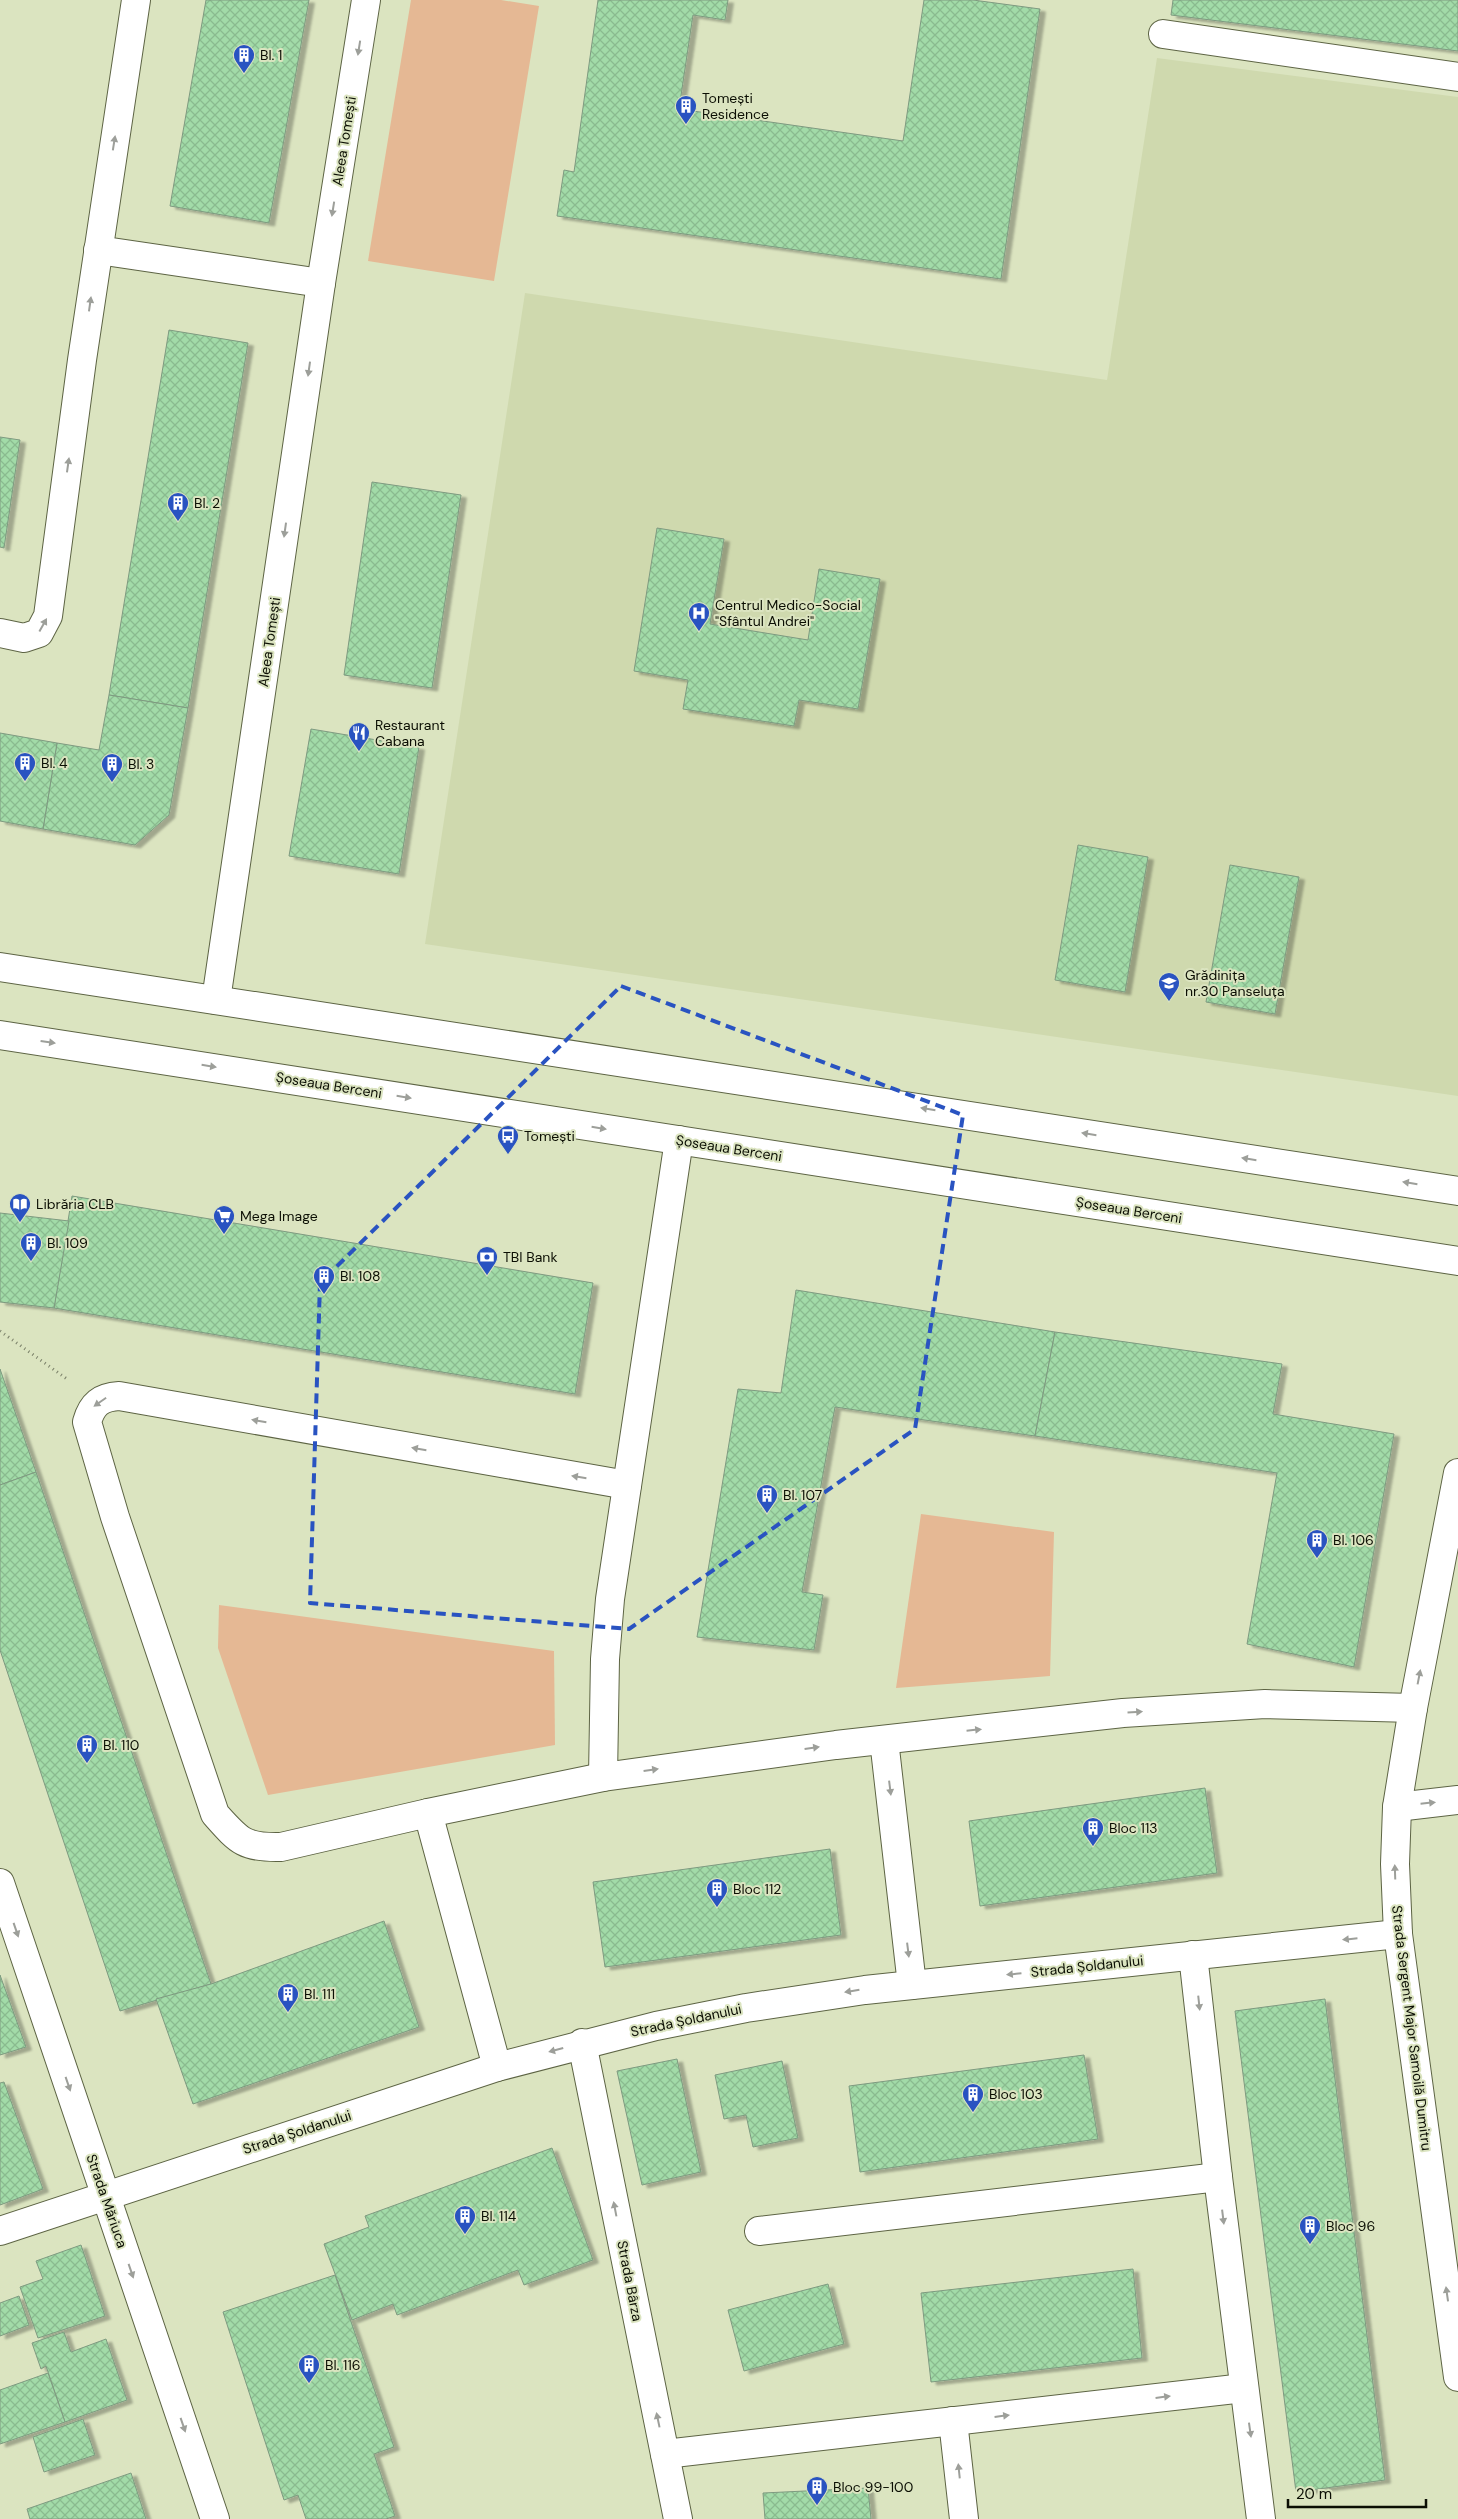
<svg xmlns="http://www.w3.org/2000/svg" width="1458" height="2519" viewBox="0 0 1458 2519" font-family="'DM Sans',sans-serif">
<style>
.built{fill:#cfd9ae}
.green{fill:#e5b894}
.building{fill:url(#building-cross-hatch);stroke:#7e9a80;filter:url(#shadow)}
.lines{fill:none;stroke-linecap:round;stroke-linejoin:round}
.minor-casing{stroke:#5d6444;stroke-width:30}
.major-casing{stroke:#5d6444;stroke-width:30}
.path{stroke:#797f67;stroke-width:3;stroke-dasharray:1 4;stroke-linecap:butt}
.minor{stroke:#fff;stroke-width:28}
.major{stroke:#fff;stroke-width:28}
.oneway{fill:#9d9f9a}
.marked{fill:none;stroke:#2953c1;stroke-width:4;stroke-dasharray:10 6;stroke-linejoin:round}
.labels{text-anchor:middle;stroke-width:4;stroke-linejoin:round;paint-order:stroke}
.poi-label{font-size:14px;fill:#0b0e03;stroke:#dbe4c0;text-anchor:start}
.street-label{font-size:14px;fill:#0b0e03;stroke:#dbe4c0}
</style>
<defs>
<pattern id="building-cross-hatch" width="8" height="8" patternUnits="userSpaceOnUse" patternTransform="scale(1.25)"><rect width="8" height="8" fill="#a2dba8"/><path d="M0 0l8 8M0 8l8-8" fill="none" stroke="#8abb8f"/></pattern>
<filter id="shadow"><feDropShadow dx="5.5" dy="3" stdDeviation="1" flood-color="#0004"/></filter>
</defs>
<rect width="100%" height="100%" fill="#dbe4c0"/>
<!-- built -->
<polygon class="built" points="1157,58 1458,97 1458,1096 425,944 525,293 1107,380"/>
<!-- green -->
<g class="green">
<polygon points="411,0 501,0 539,6 494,281 368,261"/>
<polygon points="921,1514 1054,1532 1050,1676 896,1688"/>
<polygon points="219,1605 554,1651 555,1745 268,1795 218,1648"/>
</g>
<!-- building -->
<g class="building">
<polygon points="206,0 309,0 269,223 170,206"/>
<polygon points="598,0 728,0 725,20 693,15 679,109 903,141 924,0 973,0 1040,9 1001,279 557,216 564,170 574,172"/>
<polygon points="1173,0 1458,0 1458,51 1171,15"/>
<polygon points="169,330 248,343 188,708 109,695"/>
<polygon points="0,437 20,440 4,548 0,547"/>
<polygon points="372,482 461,495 432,688 344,675"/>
<polygon points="657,528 724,539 710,624 808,640 819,569 880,579 858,709 799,700 794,726 683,709 688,680 634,671"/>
<polygon points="109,695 188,708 169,815 135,845 43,829 57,743 99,750"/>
<polygon points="311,729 419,747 399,874 289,856"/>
<polygon points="0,733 57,743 43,829 0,821"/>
<polygon points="1078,845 1148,857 1125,992 1055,980"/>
<polygon points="1230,865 1299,877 1275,1014 1206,1002"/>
<polygon points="72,1196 593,1283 575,1394 54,1308"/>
<polygon points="0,1213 69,1221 54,1308 0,1302"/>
<polygon points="796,1290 1055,1332 1035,1436 835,1407 802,1592 823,1595 814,1650 697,1637 738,1389 781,1393"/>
<polygon points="1055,1332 1282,1364 1273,1414 1394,1434 1354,1667 1247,1644 1277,1473 1035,1436"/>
<polygon points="0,1369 36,1472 0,1485"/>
<polygon points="36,1472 211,1984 120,2011 0,1650 0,1485"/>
<polygon points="1205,1788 1217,1873 980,1906 969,1821"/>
<polygon points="830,1849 841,1935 605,1967 593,1882"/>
<polygon points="384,1921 419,2027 193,2104 156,1999 211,1984"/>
<polygon points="0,1975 26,2047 0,2055"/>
<polygon points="1325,1999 1385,2480 1296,2492 1235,2011"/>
<polygon points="1084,2055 1098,2139 860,2172 849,2086"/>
<polygon points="677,2059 701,2172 642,2185 617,2071"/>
<polygon points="782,2061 798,2138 753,2147 746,2115 724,2119 715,2075"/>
<polygon points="4,2082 43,2189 0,2205 0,2083"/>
<polygon points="552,2148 593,2260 524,2285 518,2270 397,2315 393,2304 352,2320 324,2244 369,2227 365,2216"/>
<polygon points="81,2245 105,2316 38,2338 20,2287 43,2279 36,2261"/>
<polygon points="1133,2269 1142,2358 931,2382 921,2293"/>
<polygon points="335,2275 394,2447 374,2454 395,2516 386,2519 306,2519 298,2495 284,2500 223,2312"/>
<polygon points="828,2284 844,2344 744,2371 728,2310"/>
<polygon points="19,2296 29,2325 0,2336 0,2303"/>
<polygon points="64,2332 71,2352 106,2339 127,2400 65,2422 46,2366 41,2369 32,2343"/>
<polygon points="48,2373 65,2422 0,2444 0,2390"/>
<polygon points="83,2419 95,2455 44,2472 33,2437"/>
<polygon points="131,2473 146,2519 30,2519 27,2509"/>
<polygon points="868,2488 871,2519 765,2519 763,2493"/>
</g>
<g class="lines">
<!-- minor casing -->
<g class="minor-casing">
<g id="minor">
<polyline points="1163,34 1458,77"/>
<polyline points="98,250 321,283"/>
<polyline points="0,633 24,638 39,633 48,616 82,360 136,0"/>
<polyline points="216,1000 321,283 366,0"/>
<polyline points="1458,1473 1413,1708 1397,1807 1395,1864 1398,1934 1458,2377"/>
<path d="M627,1485L119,1396C101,1397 92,1404 87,1422L115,1517L215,1814C239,1841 244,1848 281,1847L428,1813L603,1777L836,1745L1123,1713L1265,1704L1413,1708"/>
<polyline points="884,1740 912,1985"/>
<polyline points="603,1777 605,1659 610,1599 679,1140"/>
<polyline points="1397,1807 1458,1800"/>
<polyline points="428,1813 497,2067"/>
<polyline points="0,1883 215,2519"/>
<polyline points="1193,1955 1218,2177 1261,2519"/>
<polyline points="582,2043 678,2519"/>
<polyline points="0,2231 497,2067 656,2026 746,2008 865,1990 1398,1934"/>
<polyline points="759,2231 1218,2177"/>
<polyline points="953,2421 964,2519"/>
<polyline points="665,2454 1244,2388"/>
</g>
</g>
<!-- major casing -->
<g class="major-casing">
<g id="major">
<polyline points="0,967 1458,1191"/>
<polyline points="0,1035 1458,1261"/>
</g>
</g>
<!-- path -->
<polyline class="path" points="0,1331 67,1379"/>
<!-- minor -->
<use href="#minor" class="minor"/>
<!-- major -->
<use href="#major" class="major"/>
</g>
<!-- one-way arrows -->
<defs><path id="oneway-solid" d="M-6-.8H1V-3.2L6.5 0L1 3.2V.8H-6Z" transform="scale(1.25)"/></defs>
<g class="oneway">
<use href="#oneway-solid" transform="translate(359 48) rotate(99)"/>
<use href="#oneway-solid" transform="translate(114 143) rotate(-81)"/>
<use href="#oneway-solid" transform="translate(333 209) rotate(99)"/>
<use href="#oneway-solid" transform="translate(90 304) rotate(-82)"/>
<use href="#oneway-solid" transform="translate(309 369) rotate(98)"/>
<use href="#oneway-solid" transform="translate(68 465) rotate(-82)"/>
<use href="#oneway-solid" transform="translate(285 530) rotate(98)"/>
<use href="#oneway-solid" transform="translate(43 625) rotate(-61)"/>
<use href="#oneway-solid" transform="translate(48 1042) rotate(8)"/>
<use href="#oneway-solid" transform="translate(209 1066) rotate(9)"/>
<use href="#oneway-solid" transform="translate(404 1097) rotate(9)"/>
<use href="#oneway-solid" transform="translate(928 1109) rotate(-171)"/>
<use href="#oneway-solid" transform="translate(599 1128) rotate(9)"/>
<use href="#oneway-solid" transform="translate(1089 1134) rotate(-171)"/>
<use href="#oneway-solid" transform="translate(1249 1159) rotate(-171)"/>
<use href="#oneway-solid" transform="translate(1410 1183) rotate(-171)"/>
<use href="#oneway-solid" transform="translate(100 1402) rotate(145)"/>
<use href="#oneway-solid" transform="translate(259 1421) rotate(-170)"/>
<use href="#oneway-solid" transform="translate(419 1449) rotate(-170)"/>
<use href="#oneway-solid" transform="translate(579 1477) rotate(-171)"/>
<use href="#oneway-solid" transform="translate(1419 1677) rotate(-79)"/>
<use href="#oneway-solid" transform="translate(1135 1712) rotate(-4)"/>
<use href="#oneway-solid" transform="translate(974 1730) rotate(-6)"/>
<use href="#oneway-solid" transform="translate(812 1748) rotate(-8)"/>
<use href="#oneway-solid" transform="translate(651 1770) rotate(-8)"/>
<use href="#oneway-solid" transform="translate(890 1788) rotate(83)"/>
<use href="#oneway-solid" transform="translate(1428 1803) rotate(-6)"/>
<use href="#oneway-solid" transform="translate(1395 1872) rotate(-92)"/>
<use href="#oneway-solid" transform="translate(16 1930) rotate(71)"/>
<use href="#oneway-solid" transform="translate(1350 1939) rotate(174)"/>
<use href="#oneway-solid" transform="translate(908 1950) rotate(83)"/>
<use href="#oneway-solid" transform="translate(1014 1974) rotate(174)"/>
<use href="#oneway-solid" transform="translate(852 1991) rotate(171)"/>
<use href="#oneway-solid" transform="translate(1199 2003) rotate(84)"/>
<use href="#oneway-solid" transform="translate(556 2050) rotate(165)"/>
<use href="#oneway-solid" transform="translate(68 2084) rotate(71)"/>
<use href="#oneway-solid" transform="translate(615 2209) rotate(-101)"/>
<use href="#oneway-solid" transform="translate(1223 2217) rotate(83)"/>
<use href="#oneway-solid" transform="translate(131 2271) rotate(71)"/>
<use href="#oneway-solid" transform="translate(1447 2294) rotate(-98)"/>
<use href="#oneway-solid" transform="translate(1163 2397) rotate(-7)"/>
<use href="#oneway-solid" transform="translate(1002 2416) rotate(-7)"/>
<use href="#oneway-solid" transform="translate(658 2420) rotate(-102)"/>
<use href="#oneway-solid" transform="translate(183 2425) rotate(71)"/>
<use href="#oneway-solid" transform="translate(1250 2430) rotate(82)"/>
<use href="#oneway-solid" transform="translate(959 2471) rotate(-96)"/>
</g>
<!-- marked area -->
<path class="marked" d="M621,986L963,1115L915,1429L629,1629L310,1603L320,1283Z"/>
<!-- icons -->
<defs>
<g id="building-pin" transform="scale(1.125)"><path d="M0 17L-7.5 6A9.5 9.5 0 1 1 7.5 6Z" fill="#2953c1" stroke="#dbe4c0"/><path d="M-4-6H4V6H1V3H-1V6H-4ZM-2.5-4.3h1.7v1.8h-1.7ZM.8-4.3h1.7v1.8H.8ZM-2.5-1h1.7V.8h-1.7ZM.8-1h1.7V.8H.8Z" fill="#fff"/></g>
<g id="hospital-pin" transform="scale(1.125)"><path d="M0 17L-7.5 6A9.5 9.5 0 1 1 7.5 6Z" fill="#2953c1" stroke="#dbe4c0"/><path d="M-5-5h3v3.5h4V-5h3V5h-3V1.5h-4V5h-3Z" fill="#fff"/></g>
<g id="restaurant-pin" transform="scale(1.125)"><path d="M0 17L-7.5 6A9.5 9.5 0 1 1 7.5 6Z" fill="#2953c1" stroke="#dbe4c0"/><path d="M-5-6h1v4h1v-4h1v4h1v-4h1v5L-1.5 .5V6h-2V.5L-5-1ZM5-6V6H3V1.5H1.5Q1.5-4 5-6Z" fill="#fff"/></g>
<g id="school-pin" transform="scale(1.125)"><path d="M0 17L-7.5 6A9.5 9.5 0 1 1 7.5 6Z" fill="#2953c1" stroke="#dbe4c0"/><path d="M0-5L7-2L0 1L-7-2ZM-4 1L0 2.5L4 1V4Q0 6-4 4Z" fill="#fff"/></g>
<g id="bus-pin" transform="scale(1.125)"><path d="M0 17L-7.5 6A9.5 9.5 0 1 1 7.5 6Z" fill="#2953c1" stroke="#dbe4c0"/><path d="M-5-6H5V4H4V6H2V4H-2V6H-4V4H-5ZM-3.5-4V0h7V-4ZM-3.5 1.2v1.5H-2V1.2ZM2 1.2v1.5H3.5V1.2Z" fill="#fff"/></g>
<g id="library-pin" transform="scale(1.125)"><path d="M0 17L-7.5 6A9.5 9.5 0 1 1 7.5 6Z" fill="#2953c1" stroke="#dbe4c0"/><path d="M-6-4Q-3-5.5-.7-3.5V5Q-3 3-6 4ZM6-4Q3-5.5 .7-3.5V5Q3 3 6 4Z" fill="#fff"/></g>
<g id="supermarket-pin" transform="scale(1.125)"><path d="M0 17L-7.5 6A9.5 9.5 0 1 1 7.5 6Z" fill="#2953c1" stroke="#dbe4c0"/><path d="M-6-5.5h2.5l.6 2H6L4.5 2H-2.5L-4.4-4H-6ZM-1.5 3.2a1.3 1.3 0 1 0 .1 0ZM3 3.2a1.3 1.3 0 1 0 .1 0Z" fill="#fff"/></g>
<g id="bank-pin" transform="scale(1.125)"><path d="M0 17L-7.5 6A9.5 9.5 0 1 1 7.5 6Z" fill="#2953c1" stroke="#dbe4c0"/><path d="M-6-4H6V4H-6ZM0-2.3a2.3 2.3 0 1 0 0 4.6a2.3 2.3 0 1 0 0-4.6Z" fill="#fff"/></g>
</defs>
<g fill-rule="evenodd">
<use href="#building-pin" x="244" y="55"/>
<use href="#building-pin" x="686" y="106"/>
<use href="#building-pin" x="178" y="503"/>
<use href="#hospital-pin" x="699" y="613"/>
<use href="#restaurant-pin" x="359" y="733"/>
<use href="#building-pin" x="25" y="763"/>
<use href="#building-pin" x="112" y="764"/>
<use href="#school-pin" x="1169" y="983"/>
<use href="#bus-pin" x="508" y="1136"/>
<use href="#library-pin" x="20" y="1204"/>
<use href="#supermarket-pin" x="224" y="1216"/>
<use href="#building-pin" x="31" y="1243"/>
<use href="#bank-pin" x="487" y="1257"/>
<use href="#building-pin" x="324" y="1276"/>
<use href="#building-pin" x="767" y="1495"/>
<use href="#building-pin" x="1317" y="1540"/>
<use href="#building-pin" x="87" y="1745"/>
<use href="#building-pin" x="1093" y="1828"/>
<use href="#building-pin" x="717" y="1889"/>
<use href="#building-pin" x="288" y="1994"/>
<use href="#building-pin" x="973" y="2094"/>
<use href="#building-pin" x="465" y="2216"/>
<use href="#building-pin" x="1310" y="2226"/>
<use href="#building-pin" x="309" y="2365"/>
<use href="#building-pin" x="817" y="2487"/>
</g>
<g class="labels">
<!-- poi labels -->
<g class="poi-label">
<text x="260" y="60">Bl. 1</text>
<text x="702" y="103">Tomești<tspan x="702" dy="16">Residence</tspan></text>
<text x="194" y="508">Bl. 2</text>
<text x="715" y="610">Centrul Medico-Social<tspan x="715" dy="16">"Sfântul Andrei"</tspan></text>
<text x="375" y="730">Restaurant<tspan x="375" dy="16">Cabana</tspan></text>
<text x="41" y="768">Bl. 4</text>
<text x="128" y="769">Bl. 3</text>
<text x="1185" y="980">Grădinița<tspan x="1185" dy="16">nr.30 Panseluța</tspan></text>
<text x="524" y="1141">Tomești</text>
<text x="36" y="1209">Librăria CLB</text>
<text x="240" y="1221">Mega Image</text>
<text x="47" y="1248">Bl. 109</text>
<text x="503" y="1262">TBI Bank</text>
<text x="340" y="1281">Bl. 108</text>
<text x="783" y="1500">Bl. 107</text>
<text x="1333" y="1545">Bl. 106</text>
<text x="103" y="1750">Bl. 110</text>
<text x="1109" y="1833">Bloc 113</text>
<text x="733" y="1894">Bloc 112</text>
<text x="304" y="1999">Bl. 111</text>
<text x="989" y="2099">Bloc 103</text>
<text x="481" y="2221">Bl. 114</text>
<text x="1326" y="2231">Bloc 96</text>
<text x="325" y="2370">Bl. 116</text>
<text x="833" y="2492">Bloc 99-100</text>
</g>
<!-- street labels -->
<g class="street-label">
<text transform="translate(344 141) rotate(-81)" y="5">Aleea Tomești</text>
<text transform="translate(269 642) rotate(-82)" y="5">Aleea Tomești</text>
<text transform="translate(329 1085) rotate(9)" y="5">Șoseaua Berceni</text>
<text transform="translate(729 1148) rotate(9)" y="5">Șoseaua Berceni</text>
<text transform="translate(1129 1210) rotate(9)" y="5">Șoseaua Berceni</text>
<text transform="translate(1087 1966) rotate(-6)" y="5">Strada Șoldanului</text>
<text transform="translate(686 2020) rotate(-12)" y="5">Strada Șoldanului</text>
<text transform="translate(1412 2028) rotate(83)" y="5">Strada Sergent Major Samoilă Dumitru</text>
<text transform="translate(297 2132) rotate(-18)" y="5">Strada Șoldanului</text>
<text transform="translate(107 2201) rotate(71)" y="5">Strada Măriuca</text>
<text transform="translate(630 2281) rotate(79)" y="5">Strada Bârza</text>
</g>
</g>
<!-- scale -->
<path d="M1288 2499v8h138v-8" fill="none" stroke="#0b0e03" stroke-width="2.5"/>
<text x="1296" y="2499" font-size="15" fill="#0b0e03" stroke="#dbe4c0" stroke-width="4" paint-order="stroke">20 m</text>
</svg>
